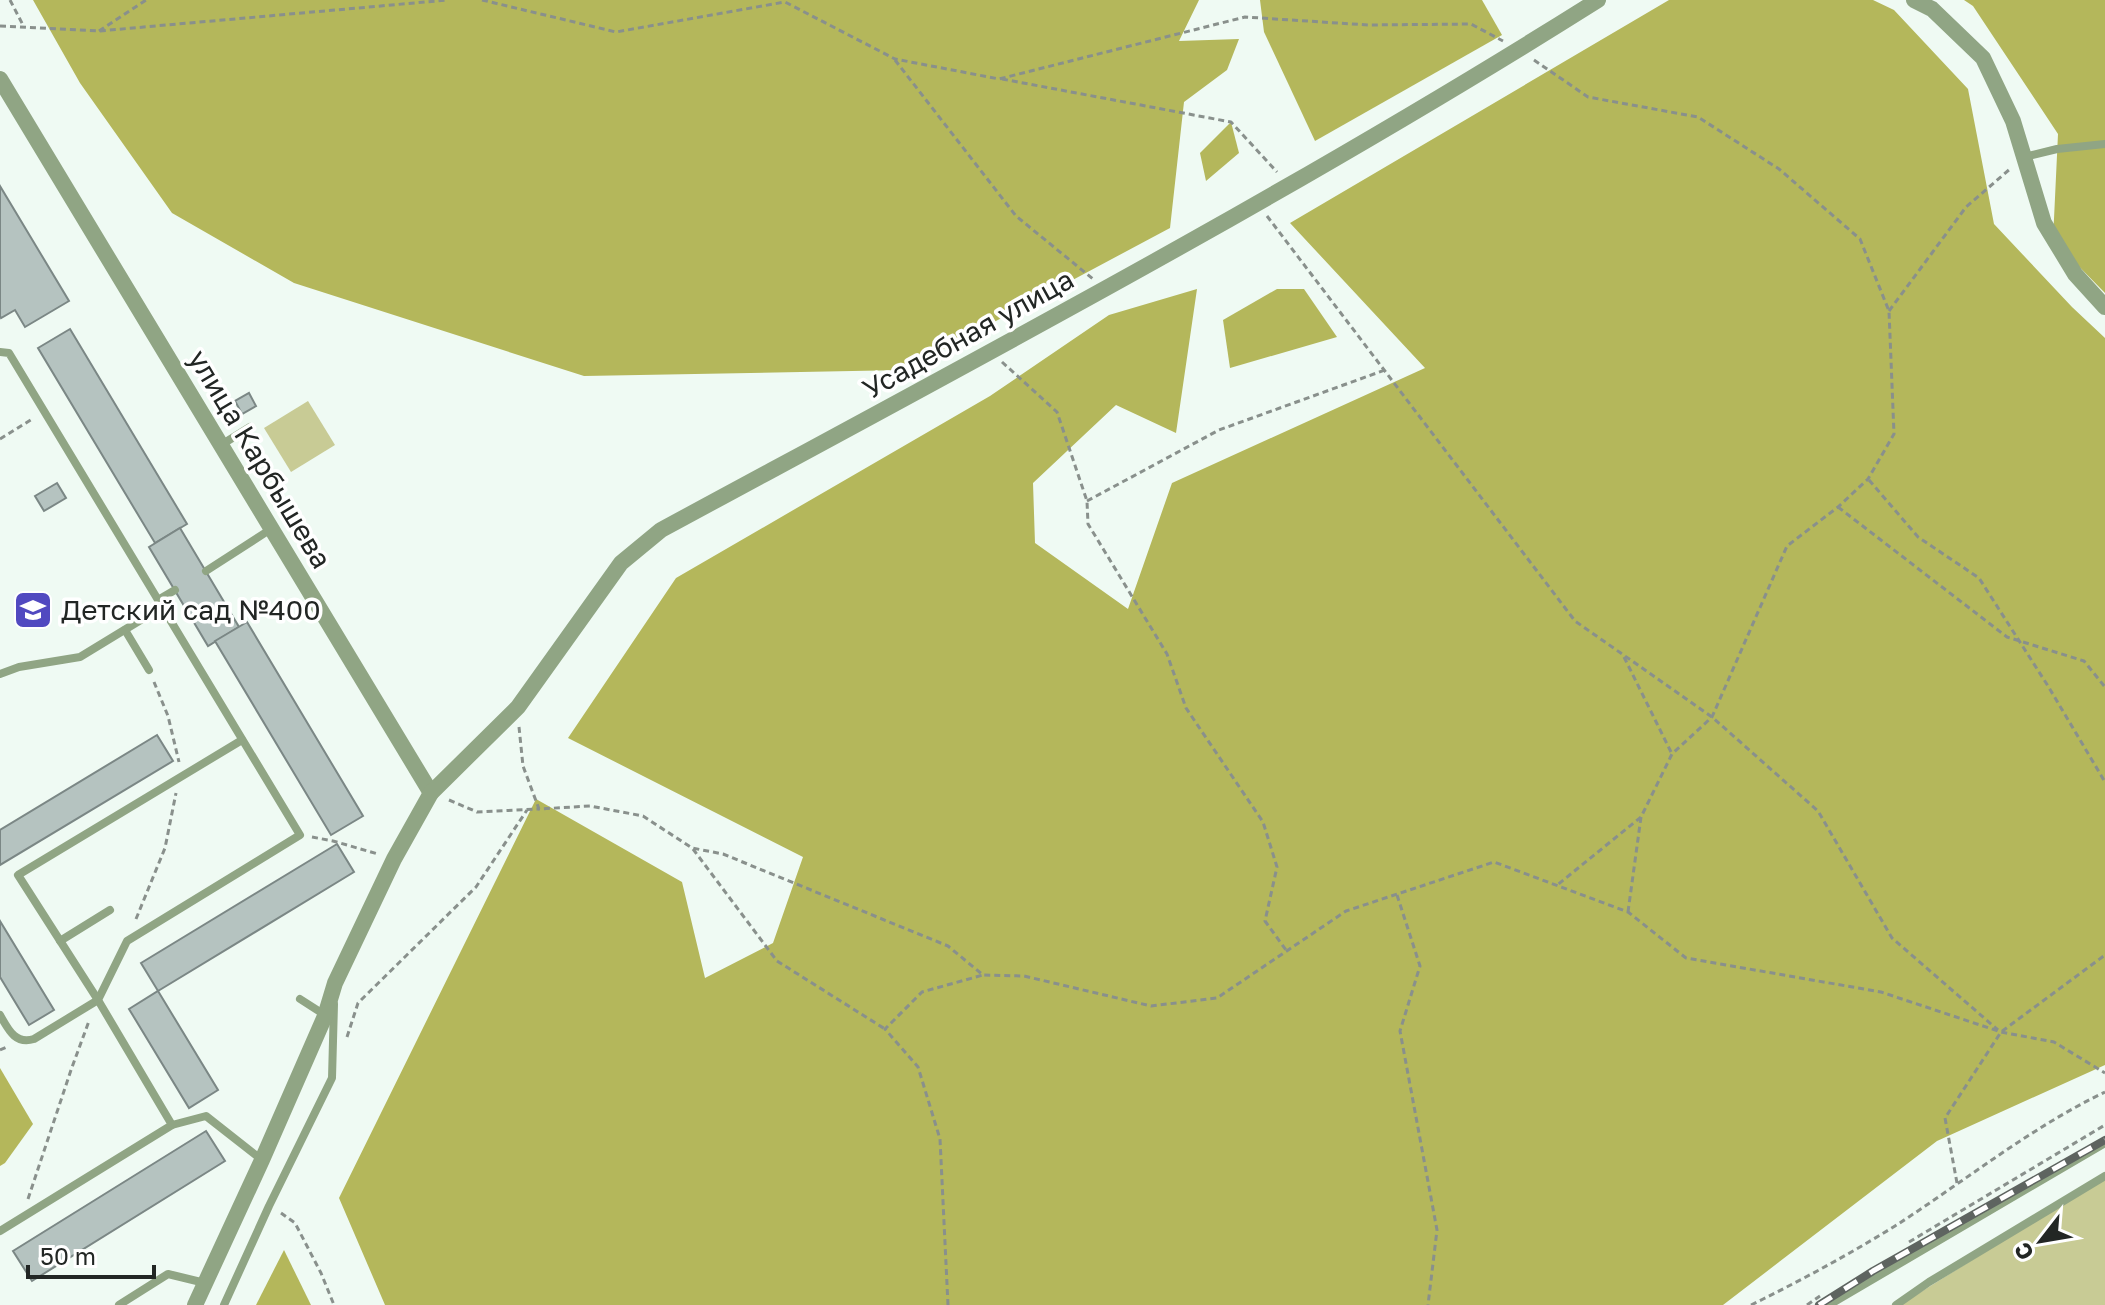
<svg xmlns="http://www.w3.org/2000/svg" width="2105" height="1305" viewBox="0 0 2105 1305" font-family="'Golos Text',sans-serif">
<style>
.green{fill:#c8cb95}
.forest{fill:#b4b75b}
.building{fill:#b5c3c0;stroke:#7b8785;stroke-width:2}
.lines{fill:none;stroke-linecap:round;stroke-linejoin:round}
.path{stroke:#89908c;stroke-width:3;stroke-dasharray:6 4;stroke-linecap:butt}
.service{stroke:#90a584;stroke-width:8}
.minor{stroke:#90a584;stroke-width:16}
.rail-casing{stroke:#5e6460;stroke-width:8}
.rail{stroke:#fff;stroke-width:5;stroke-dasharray:15;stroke-linecap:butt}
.labels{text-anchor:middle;stroke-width:7;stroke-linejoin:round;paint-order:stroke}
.street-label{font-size:28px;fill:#222624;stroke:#fff}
.poi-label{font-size:28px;fill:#222624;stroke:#fff;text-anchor:start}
</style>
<rect width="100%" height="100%" fill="#effaf3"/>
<!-- green -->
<g class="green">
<polygon points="308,401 335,445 291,472 264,428"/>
<polygon points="2105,1177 2105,1305 1900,1305"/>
</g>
<!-- forest -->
<g class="forest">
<polygon points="33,0 1199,0 1179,41 1239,39 1227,70 1184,102 1170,228 904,370 584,376 294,283 172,213 80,83"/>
<polygon points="1260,0 1482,0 1502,35 1315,141 1264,32"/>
<polygon points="1669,0 1873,0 1894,10 1968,89 1994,224 2072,307 2105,338 2105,1065 1937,1141 1723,1305 385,1305 339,1198 536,799 682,882 705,978 773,943 803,857 568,738 676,578 990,396 1109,315 1197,289 1176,433 1116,405 1033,483 1035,543 1128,609 1172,483 1425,368 1290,223"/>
<polygon points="1964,0 2105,0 2105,293 2053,240 2058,134 1973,6"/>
<polygon points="1231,122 1239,153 1206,181 1200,153"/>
<polygon points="1277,289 1304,289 1337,337 1230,368 1223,320"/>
<polygon points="0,1068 33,1124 5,1163 0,1166"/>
<polygon points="284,1250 311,1305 256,1305"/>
</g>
<!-- building -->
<g class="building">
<polygon points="0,186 69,301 25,327 15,310 1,318 0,316"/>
<polygon points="70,329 187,524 155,543 38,348"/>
<polygon points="249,393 256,406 242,414 235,401"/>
<polygon points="57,483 66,498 44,511 35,496"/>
<polygon points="180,528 239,627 208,646 149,547"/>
<polygon points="247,622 363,816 331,835 215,641"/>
<polygon points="157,735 173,761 0,865 0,830"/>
<polygon points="337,844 354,872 158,991 141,963"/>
<polygon points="0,921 54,1010 29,1025 0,977"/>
<polygon points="158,991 218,1090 189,1108 129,1009"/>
<polygon points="206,1131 225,1161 32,1281 13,1251"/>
</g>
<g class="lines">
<!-- path -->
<g class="path">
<polyline points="10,0 23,25"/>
<polyline points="482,0 616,32 785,2 895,59 999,79 1245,17 1368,25 1471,24 1503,41"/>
<polyline points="0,26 99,31 448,0"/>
<polyline points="99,31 146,0"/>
<polyline points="895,60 1016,216 1093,279"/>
<polyline points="1534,60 1588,97 1698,117 1779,169 1860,239 1889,311 1894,434 1868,479 1838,507 1787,546 1712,717 1672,754 1641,817 1556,886"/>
<polyline points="1002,79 1231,122 1277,172"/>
<polyline points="1267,216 1575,621 1712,717 1818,811 1892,938 1998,1030"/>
<polyline points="1889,311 1966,207 2010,169"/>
<polyline points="1002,362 1057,412 1087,501 1088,524 1167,654 1186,708 1263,822 1277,867 1265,921 1286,950"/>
<polyline points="0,439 34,418"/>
<polyline points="1869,480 1918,537 1979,578 2048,686 2105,782"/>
<polyline points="1087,501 1219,430 1385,370"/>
<polyline points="1838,507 2007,637 2084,661 2105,687"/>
<polyline points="1624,657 1672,754"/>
<polyline points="154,682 168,716 179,762"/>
<polyline points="519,727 523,766 539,809 590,806 643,816 692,848 723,854 948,946 983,975 1024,976 1151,1006 1217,998 1346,911 1494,862 1628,912 1686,958 1881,992 2001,1032 2054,1042 2105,1073"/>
<polyline points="449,800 477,812 539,809"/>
<polyline points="312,837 333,841 378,854"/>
<polyline points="693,849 777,961 885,1029"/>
<polyline points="1397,895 1420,966 1400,1031 1437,1230 1428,1305"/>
<polyline points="1628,912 1641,817"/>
<polyline points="136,919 165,848 176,793"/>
<polyline points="347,1037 358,1003 476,887 527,810"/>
<polyline points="0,1050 9,1046"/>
<polyline points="1957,1183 1945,1118 2001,1032 2105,955"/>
<polyline points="28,1199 71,1070 89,1021"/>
<polyline points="281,1213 295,1223 321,1273 334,1305"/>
<polyline points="1909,1242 2105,1125"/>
<polyline points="948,1305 940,1139 918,1067 885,1029 922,992 983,975"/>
<path d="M1751,1305C1800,1281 1848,1255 1895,1226C1965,1181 2030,1128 2105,1092"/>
<polyline points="1807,1305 1820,1296"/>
</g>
<!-- service -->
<g class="service">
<polyline points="2024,157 2057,149 2105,144"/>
<polyline points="0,352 9,353 300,835 127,941 98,1000 172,1125 0,1231"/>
<polyline points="221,445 250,427"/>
<polyline points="206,571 271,529"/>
<polyline points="158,600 175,590"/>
<polyline points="125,630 149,670"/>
<polyline points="0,674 19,667 80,657 162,607"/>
<polyline points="60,941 110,910"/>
<polyline points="300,999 325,1015"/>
<path d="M0,1015C8,1029 15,1045 34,1039L98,1000L18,875L242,740"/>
<polyline points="172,1125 206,1116 262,1160"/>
<polyline points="119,1305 168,1274 205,1283"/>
<polyline points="224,1305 269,1206 332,1078 334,1004"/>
<polyline points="1829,1305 2105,1143"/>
<polyline points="1896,1305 1929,1282 2105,1176"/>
</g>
<!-- minor -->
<g class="minor">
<polyline points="1914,0 1932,9 1983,58 2013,121 2044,223 2075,274 2105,307"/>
<polyline points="0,79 431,793"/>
<path d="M195,1305L262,1160L325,1016L335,983L394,859L431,793L518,707L621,563L661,530C977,359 1295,191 1598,0"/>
</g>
<!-- rail casing -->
<g class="rail-casing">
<polyline id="rail" points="1819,1305 1873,1271 2105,1140"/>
</g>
<!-- rail -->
<use href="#rail" class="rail"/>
</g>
<!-- icons -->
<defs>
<g id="school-square" transform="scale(2)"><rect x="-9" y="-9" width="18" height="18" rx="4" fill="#5149c0" stroke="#fff"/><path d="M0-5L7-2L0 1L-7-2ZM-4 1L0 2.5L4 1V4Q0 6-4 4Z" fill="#fff"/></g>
</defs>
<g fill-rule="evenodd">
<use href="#school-square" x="33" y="610"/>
</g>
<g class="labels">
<!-- street labels -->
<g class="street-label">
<text transform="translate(968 334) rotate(-29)" y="10">Усадебная улица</text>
<text transform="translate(260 459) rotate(59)" y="10">улица Карбышева</text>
</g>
<!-- poi labels -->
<g class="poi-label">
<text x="61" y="620">Детский сад №400</text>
</g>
</g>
<!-- north arrow -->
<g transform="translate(2041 1241) rotate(239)" stroke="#ffffff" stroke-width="6" paint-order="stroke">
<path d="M0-6L14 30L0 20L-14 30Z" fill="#222624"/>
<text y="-12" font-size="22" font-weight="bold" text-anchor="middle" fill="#222624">С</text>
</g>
<!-- scale -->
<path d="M28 1265v12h126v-12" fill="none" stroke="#222624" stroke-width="4"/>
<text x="40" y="1265" font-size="24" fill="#222624" stroke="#ffffff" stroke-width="6" paint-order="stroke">50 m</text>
</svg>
